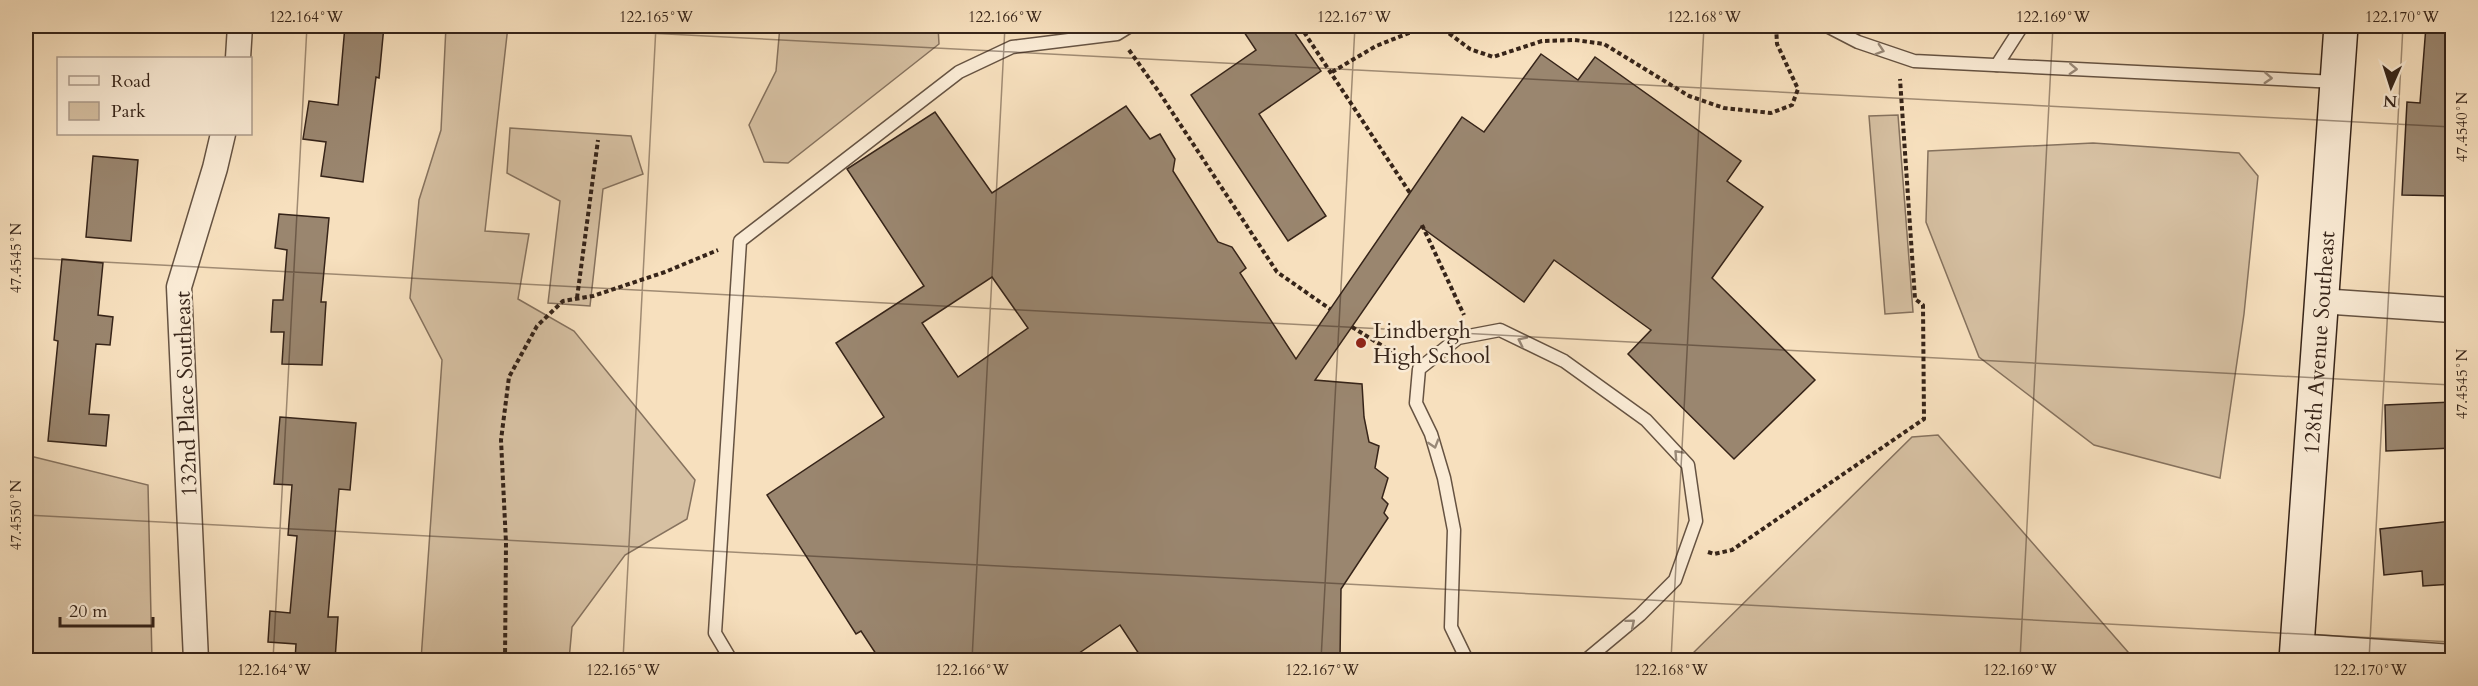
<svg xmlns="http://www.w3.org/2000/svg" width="2478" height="686" viewBox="0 0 2478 686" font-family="Cardo,serif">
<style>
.green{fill:#d6c0a2;stroke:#86725e;stroke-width:1.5}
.building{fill:#9a866f;stroke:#362419;stroke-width:1.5;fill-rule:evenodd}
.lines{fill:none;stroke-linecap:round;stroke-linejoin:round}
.lane-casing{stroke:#665342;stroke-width:15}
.street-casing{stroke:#665342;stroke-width:27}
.secondary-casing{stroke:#362419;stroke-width:36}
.path{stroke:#362419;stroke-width:4;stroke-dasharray:4.5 3;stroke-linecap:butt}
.lane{stroke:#faebd5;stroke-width:12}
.street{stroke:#faebd5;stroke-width:24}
.secondary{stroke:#faebd5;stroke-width:33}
.oneway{stroke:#988877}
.ticks{fill:none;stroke:#362419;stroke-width:1.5;stroke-opacity:0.45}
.poi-dot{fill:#8f2418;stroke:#faebd5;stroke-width:2}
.labels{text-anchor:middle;stroke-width:5;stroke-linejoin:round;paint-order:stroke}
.poi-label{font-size:22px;fill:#362419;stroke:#faebd5;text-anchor:start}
.street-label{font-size:22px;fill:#362419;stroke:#faebd5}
.neatline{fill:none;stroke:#362419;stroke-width:2}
.ticks-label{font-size:15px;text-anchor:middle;fill:#362419}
</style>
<rect width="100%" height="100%" fill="#f7e0be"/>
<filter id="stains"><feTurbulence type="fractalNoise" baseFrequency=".00333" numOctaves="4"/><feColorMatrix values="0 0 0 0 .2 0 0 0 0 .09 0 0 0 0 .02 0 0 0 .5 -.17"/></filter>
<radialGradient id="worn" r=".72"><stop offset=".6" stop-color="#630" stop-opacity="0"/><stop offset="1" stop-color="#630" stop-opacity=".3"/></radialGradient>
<!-- green -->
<g class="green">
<polygon points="446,26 508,26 485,231 529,234 518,299 574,331 695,480 687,519 625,555 572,627 569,660 421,660 442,360 410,298 419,200 441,130"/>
<polygon points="780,26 938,26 939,44 788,163 764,162 749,125 776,71"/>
<polygon points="1898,115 1913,312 1885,314 1869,116"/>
<polygon points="510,128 631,136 643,174 603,189 590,306 548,303 560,201 507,173"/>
<polygon points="2093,143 2239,153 2258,176 2244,314 2220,478 2094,445 1979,357 1926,222 1928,151"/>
<polygon points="1938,435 2135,660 1686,660 1912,437"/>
<polygon points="26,455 148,485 152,660 26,660"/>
</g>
<!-- building -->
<g class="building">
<polygon points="345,26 384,26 379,78 376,77 363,182 321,176 326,142 303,139 309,101 338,105"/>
<polygon points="1240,26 1290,26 1321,71 1259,114 1326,216 1288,241 1191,95 1256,50"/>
<polygon points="2426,26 2452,26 2452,196 2402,195 2407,102 2420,103"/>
<path d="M1541,54L1578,80L1595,57L1741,161L1727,181L1763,207L1712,278L1815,380L1734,459L1628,354L1651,330L1554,260L1524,302L1421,227L1315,380L1362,384L1364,417L1369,442L1379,446L1375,468L1388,478L1382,498L1388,504L1384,513L1388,518L1341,589L1340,660H1143L1120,625L1069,660H880L861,631L856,634L767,495L884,417L836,343L924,286L847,169L935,112L992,193L1126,106L1150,139L1160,134L1175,159L1173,171L1218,242L1232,247L1246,268L1240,273L1296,359L1462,117L1484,132ZM992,277L1028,328L958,377L922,323Z"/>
<polygon points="93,156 138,160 131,241 86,237"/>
<polygon points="279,214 329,218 321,302 326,302 322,365 282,364 284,332 271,332 273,300 283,300 287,250 275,248"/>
<polygon points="62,259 103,263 98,315 113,317 110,345 96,344 89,414 109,415 106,446 48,441 58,341 54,340"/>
<polygon points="2452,402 2452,448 2386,451 2385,405"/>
<polygon points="280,417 356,423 350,490 339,489 328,617 338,617 335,660 295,660 296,644 268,642 270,611 290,613 297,536 288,535 292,485 274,484"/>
<polygon points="2452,521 2452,584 2423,586 2422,571 2384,575 2380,529"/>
</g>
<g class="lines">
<!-- lane casing -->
<g class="lane-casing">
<g id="lane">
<polyline points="1827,26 1858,42 1914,61 2336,82"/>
<polyline points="1997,65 2022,26"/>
<polyline points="731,660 715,633 740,241 959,72 1012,47 1117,34 1130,26"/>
<polyline points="1467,660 1451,627 1454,530 1444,478 1431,434 1416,403 1419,369 1458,338 1500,330 1564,361 1646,420 1688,465 1696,521 1675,580 1640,615 1586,660"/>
</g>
</g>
<!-- street casing -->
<g class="street-casing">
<g id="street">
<polyline points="238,58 240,26"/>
<polyline points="2320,301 2452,310"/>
<polyline points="2296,646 2452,657"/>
<polyline points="196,660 179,287 215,168 223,134"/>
</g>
</g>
<!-- secondary casing -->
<g class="secondary-casing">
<g id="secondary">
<path id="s1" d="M2296,660L2341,26"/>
</g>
</g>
<!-- path -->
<g class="path">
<polyline points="1300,26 1410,193"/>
<polyline points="1129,50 1159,92 1277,272 1330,309"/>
<polyline points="1332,72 1376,46 1414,31 1447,32 1470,49 1493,57 1542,41 1575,40 1604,44 1689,96 1724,108 1771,113 1792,105 1798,89 1777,44 1776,26"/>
<polyline points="1422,225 1464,315"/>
<polyline points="577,298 598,140"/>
<polyline points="1352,327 1402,358"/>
<polyline points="1708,552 1714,554 1732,550 1924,419 1923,305 1915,299 1900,79"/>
<polyline points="505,660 506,543 501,440 509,377 537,326 563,301 593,296 665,272 718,250"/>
</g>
<!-- lane -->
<use href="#lane" class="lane"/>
<!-- street -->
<use href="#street" class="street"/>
<!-- secondary -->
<use href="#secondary" class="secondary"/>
</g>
<!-- one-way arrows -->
<defs><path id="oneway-chevron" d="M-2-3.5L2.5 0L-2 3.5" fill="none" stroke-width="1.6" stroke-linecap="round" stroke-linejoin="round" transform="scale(1.5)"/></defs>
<g class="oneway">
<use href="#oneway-chevron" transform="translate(1880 50) rotate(18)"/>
<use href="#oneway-chevron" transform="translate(2073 69) rotate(3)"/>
<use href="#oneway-chevron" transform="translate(2268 78) rotate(3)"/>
<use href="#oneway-chevron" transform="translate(1522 341) rotate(-154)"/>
<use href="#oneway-chevron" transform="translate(1434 444) rotate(73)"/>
<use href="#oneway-chevron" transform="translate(1678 454) rotate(-133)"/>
<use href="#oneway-chevron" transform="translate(1631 623) rotate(-40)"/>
</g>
<!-- ticks -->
<path class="ticks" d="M512,26L2452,127M26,258L2452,385M26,515L2452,642M273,660L307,26M623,660L656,26M972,660L1005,26M1321,660L1355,26M1671,660L1704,26M2020,660L2053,26M2369,660L2403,26"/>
<!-- markers -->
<circle class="poi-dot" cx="1361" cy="343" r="6"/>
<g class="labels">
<!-- poi labels -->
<g class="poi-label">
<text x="1373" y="338">Lindbergh<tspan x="1373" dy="25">High School</tspan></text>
</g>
<!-- street labels -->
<g class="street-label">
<text dy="8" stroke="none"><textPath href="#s1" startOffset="318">128th Avenue Southeast</textPath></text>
<text transform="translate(185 394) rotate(-92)" y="8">132nd Place Southeast</text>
</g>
</g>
<!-- margin -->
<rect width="2478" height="686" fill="none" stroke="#f7e0be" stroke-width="66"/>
<!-- legend -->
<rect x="57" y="57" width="195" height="78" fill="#faebd5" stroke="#ac9b8a" stroke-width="1.5"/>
<rect x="69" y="76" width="30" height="9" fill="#faebd5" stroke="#ac9b8a" stroke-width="1.5"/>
<text x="111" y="87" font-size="18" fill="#362419">Road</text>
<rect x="69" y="102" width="30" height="18" fill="#d6c0a2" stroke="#ac9b8a" stroke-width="1.5"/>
<text x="111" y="117" font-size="18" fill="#362419">Park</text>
<!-- north arrow -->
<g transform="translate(2391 87) rotate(183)" stroke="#faebd5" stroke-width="4.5" paint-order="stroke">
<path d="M0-4.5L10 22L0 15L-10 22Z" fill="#362419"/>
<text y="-9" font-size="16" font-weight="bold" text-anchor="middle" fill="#362419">N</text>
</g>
<!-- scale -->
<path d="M60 617v9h93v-9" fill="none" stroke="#362419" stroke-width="3"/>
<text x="69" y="617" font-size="18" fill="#362419" stroke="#faebd5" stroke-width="4.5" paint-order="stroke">20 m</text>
<rect x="33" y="33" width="2412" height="620" class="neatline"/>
<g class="ticks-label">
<text x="306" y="22">122.164°W</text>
<text x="656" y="22">122.165°W</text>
<text x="1005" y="22">122.166°W</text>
<text x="1354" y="22">122.167°W</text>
<text x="1704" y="22">122.168°W</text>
<text x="2053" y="22">122.169°W</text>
<text x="2402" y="22">122.170°W</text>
<text transform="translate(2462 127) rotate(-90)" y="5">47.4540°N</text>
<text transform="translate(16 258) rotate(-90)" y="5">47.4545°N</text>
<text transform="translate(2462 384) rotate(-90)" y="5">47.4545°N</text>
<text transform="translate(16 515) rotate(-90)" y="5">47.4550°N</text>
<text x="274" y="675">122.164°W</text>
<text x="623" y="675">122.165°W</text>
<text x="972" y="675">122.166°W</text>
<text x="1322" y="675">122.167°W</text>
<text x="1671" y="675">122.168°W</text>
<text x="2020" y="675">122.169°W</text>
<text x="2370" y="675">122.170°W</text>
</g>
<rect width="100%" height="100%" filter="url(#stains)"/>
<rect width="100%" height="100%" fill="url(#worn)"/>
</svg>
